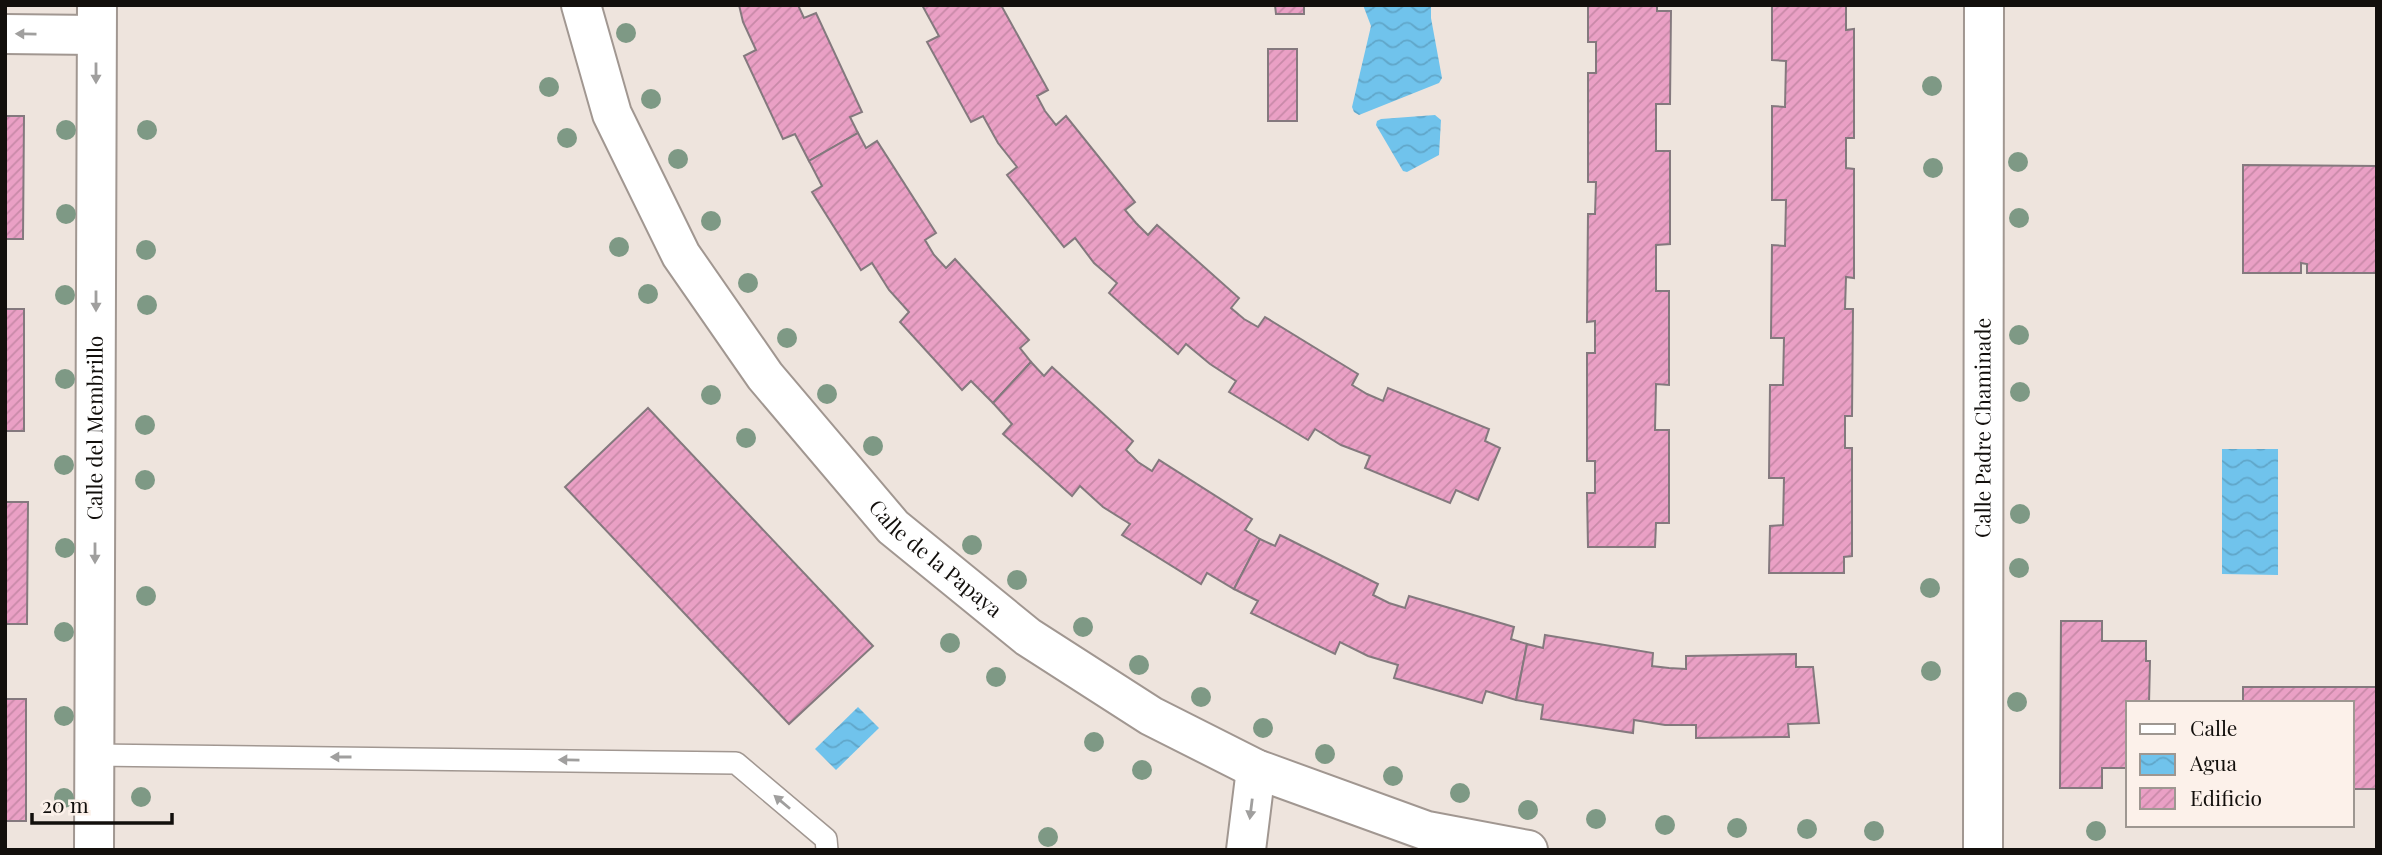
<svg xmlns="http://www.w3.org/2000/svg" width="2382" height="855" viewBox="0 0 2382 855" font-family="'Playfair Display',serif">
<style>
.water{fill:url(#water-waves)}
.building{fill:url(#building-hatch);stroke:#84797e;stroke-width:2}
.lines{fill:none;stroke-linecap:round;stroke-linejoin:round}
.service-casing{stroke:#a19791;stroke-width:24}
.minor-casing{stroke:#a19791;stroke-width:42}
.service{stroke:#fff;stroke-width:21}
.minor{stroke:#fff;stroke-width:38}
.tree{fill:#7e9985}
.oneway{fill:#a09f9e}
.labels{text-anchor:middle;stroke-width:7;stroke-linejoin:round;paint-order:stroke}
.street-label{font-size:21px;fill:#120f0c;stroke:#fcf1ea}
</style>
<defs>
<pattern id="water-waves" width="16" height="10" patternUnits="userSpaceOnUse" patternTransform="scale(1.75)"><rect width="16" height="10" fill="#70c3ec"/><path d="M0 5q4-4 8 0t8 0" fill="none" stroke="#60a6c9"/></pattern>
<pattern id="building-hatch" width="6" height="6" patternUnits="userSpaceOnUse" patternTransform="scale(1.75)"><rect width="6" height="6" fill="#eaa0c5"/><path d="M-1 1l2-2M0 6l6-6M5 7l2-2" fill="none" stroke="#c889a8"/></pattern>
</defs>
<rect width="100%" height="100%" fill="#eee4dd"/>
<!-- water -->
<g class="water">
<polygon points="1363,5 1431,5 1431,18 1442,78 1439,83 1359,115 1354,112 1352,107 1371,26"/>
<polygon points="1435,115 1441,120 1439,155 1407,172 1403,171 1376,125 1377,121 1381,119"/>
<polygon points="2222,449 2278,449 2278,575 2222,574"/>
<polygon points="858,707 879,728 836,770 815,749"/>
</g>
<!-- building -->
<g class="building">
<polygon points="739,5 798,5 804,18 816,13 862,112 850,117 858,133 809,161 795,134 783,139 744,56 756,50 743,22"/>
<polygon points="922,5 1001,5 1048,90 1037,96 1045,111 1056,125 1066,116 1135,202 1125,210 1136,223 1148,235 1157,225 1239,298 1231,308 1244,319 1258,327 1265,317 1358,374 1352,385 1367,394 1383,401 1388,388 1489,429 1485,441 1500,448 1478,500 1456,490 1450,503 1365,468 1370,456 1341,445 1315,429 1308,440 1229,392 1236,381 1210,364 1186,344 1178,354 1143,324 1109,293 1117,283 1094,263 1075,238 1064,247 1007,175 1017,167 998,143 983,116 971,122 927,42 939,36"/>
<polygon points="1275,5 1304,5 1304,14 1276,14"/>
<polygon points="1588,5 1657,5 1657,11 1671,11 1670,104 1656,104 1656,151 1670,151 1670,244 1656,245 1656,291 1669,291 1669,385 1656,384 1655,430 1669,430 1669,523 1656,523 1655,547 1588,547 1587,493 1595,493 1595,461 1587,461 1587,353 1595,353 1595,321 1587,322 1588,214 1595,214 1596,182 1588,182 1588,73 1596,73 1596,42 1588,42"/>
<polygon points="1772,5 1846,5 1846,30 1854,29 1854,138 1846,138 1846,168 1854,169 1854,278 1846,277 1845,309 1853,309 1852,416 1845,416 1845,448 1852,448 1852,556 1844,557 1844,573 1769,573 1770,526 1783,525 1784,478 1769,478 1770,385 1783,385 1784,338 1771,338 1772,245 1785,246 1786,200 1772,200 1772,106 1785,107 1786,61 1772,60"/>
<rect x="1268" y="49" width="29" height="72"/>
<polygon points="5,116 24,116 23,239 5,239"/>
<polygon points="858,133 866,148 877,141 936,233 925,240 934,255 946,268 955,259 1029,340 1020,348 1031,362 993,403 971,381 962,390 900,322 909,312 889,290 872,263 861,270 812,192 822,186 809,161"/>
<polygon points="2243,165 2377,166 2377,273 2307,273 2307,264 2301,263 2301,273 2243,273"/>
<rect x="5" y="309" width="19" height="122"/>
<polygon points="1031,362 1044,376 1052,367 1133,441 1126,450 1138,462 1152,471 1159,460 1252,519 1245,530 1260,539 1234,589 1207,573 1201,584 1122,535 1130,524 1103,507 1080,486 1072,496 1003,434 1012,424 993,403"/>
<polygon points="648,408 873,646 789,724 565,487"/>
<polygon points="5,502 28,502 27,624 5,624"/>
<polygon points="1280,535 1378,584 1373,595 1389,603 1405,608 1409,596 1514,627 1511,639 1527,644 1516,700 1486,691 1482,703 1394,678 1398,665 1368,656 1340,642 1335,654 1251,613 1258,601 1234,589 1260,539 1275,546"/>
<polygon points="2061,621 2102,621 2102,641 2146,641 2146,661 2150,661 2149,703 2128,703 2128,768 2102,768 2102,788 2060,788"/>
<polygon points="1545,635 1653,653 1652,666 1669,668 1686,669 1686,656 1796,654 1796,667 1813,667 1819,723 1788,724 1789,737 1696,738 1696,725 1665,725 1634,720 1633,733 1541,719 1543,705 1516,700 1527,644 1543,648"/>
<polygon points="2243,687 2377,687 2377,789 2352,789 2352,703 2243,703"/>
<rect x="5" y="699" width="21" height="122"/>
</g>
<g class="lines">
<!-- service casing -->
<g class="service-casing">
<polyline id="service" points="94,755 736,763 826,839 827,850"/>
</g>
<!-- minor casing -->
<g class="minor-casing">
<g id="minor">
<path id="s1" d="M581,5L612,114L681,255L765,376L893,527L1028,637L1151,716L1256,769L1427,831L1528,850"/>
<polyline points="5,34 96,35"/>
<path id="s2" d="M94,850L97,5"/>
<polyline points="1246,850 1256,769"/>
<path id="s3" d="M1983,850L1984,5"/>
</g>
</g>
<!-- service -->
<use href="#service" class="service"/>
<!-- minor -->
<use href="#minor" class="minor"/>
</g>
<!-- trees -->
<g class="tree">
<circle cx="626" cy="33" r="10"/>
<circle cx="1932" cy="86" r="10"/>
<circle cx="549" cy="87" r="10"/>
<circle cx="651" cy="99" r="10"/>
<circle cx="66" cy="130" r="10"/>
<circle cx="147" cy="130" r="10"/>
<circle cx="567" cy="138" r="10"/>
<circle cx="678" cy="159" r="10"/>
<circle cx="2018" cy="162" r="10"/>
<circle cx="1933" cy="168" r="10"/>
<circle cx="66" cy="214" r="10"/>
<circle cx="2019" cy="218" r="10"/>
<circle cx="711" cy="221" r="10"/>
<circle cx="619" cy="247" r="10"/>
<circle cx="146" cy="250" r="10"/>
<circle cx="748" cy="283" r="10"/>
<circle cx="648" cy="294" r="10"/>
<circle cx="65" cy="295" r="10"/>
<circle cx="147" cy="305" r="10"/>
<circle cx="2019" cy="335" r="10"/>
<circle cx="787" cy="338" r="10"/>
<circle cx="65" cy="379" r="10"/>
<circle cx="2020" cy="392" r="10"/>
<circle cx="827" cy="394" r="10"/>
<circle cx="711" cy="395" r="10"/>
<circle cx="145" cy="425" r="10"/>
<circle cx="746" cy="438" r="10"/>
<circle cx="873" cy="446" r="10"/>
<circle cx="64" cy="465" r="10"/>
<circle cx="145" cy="480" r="10"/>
<circle cx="2020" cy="514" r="10"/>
<circle cx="972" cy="545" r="10"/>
<circle cx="65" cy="548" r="10"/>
<circle cx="2019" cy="568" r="10"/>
<circle cx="1017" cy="580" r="10"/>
<circle cx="1930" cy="588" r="10"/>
<circle cx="146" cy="596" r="10"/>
<circle cx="1083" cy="627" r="10"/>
<circle cx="64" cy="632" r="10"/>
<circle cx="950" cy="643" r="10"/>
<circle cx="1139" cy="665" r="10"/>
<circle cx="1931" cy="671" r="10"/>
<circle cx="996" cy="677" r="10"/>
<circle cx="1201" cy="697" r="10"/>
<circle cx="2017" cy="702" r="10"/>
<circle cx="64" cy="716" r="10"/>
<circle cx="1263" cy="728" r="10"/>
<circle cx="1094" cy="742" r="10"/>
<circle cx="1325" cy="754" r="10"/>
<circle cx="1142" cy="770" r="10"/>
<circle cx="1393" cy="776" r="10"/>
<circle cx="1460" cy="793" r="10"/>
<circle cx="141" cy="797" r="10"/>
<circle cx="64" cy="798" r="10"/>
<circle cx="1528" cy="810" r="10"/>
<circle cx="1596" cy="819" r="10"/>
<circle cx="1665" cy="825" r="10"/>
<circle cx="1737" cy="828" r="10"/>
<circle cx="1807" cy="829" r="10"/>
<circle cx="1874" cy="831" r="10"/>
<circle cx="2096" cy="831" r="10"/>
<circle cx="1048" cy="837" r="10"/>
</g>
<!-- one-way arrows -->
<defs><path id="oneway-solid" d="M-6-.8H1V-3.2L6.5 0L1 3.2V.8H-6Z" transform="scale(1.75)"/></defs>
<g class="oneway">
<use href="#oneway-solid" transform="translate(26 34) rotate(-179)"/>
<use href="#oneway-solid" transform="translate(96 73) rotate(90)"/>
<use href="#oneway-solid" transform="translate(96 301) rotate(90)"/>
<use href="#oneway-solid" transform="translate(95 553) rotate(90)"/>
<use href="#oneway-solid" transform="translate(341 757) rotate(-180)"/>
<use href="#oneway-solid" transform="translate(569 760) rotate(-179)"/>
<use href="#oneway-solid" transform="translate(782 802) rotate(-140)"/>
<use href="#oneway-solid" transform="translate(1251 809) rotate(97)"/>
</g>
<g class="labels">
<!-- street labels -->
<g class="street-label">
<text dy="7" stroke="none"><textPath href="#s2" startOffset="422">Calle del Membrillo</textPath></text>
<text dy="7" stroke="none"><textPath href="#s3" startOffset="422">Calle Padre Chaminade</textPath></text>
<text dy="7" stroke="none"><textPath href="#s1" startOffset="668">Calle de la Papaya</textPath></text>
</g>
</g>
<!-- border -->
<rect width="2382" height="855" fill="none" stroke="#120f0c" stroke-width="14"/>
<!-- legend -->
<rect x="2126" y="701" width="228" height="126" fill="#fcf1ea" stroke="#9e9791" stroke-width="2"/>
<rect x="2140" y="724" width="35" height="10" fill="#ffffff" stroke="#9e9791" stroke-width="2"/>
<text x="2190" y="736" font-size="21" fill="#120f0c">Calle</text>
<rect x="2140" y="754" width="35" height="21" fill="url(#water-waves)" stroke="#9e9791" stroke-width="2"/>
<text x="2190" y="771" font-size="21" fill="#120f0c">Agua</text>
<rect x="2140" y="788" width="35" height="21" fill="url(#building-hatch)" stroke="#9e9791" stroke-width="2"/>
<text x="2190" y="806" font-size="21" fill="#120f0c">Edificio</text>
<!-- scale -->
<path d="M32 813v10h140v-10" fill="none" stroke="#120f0c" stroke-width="3.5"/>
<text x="42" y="813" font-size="21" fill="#120f0c" stroke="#fcf1ea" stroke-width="5" paint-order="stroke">20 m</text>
</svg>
